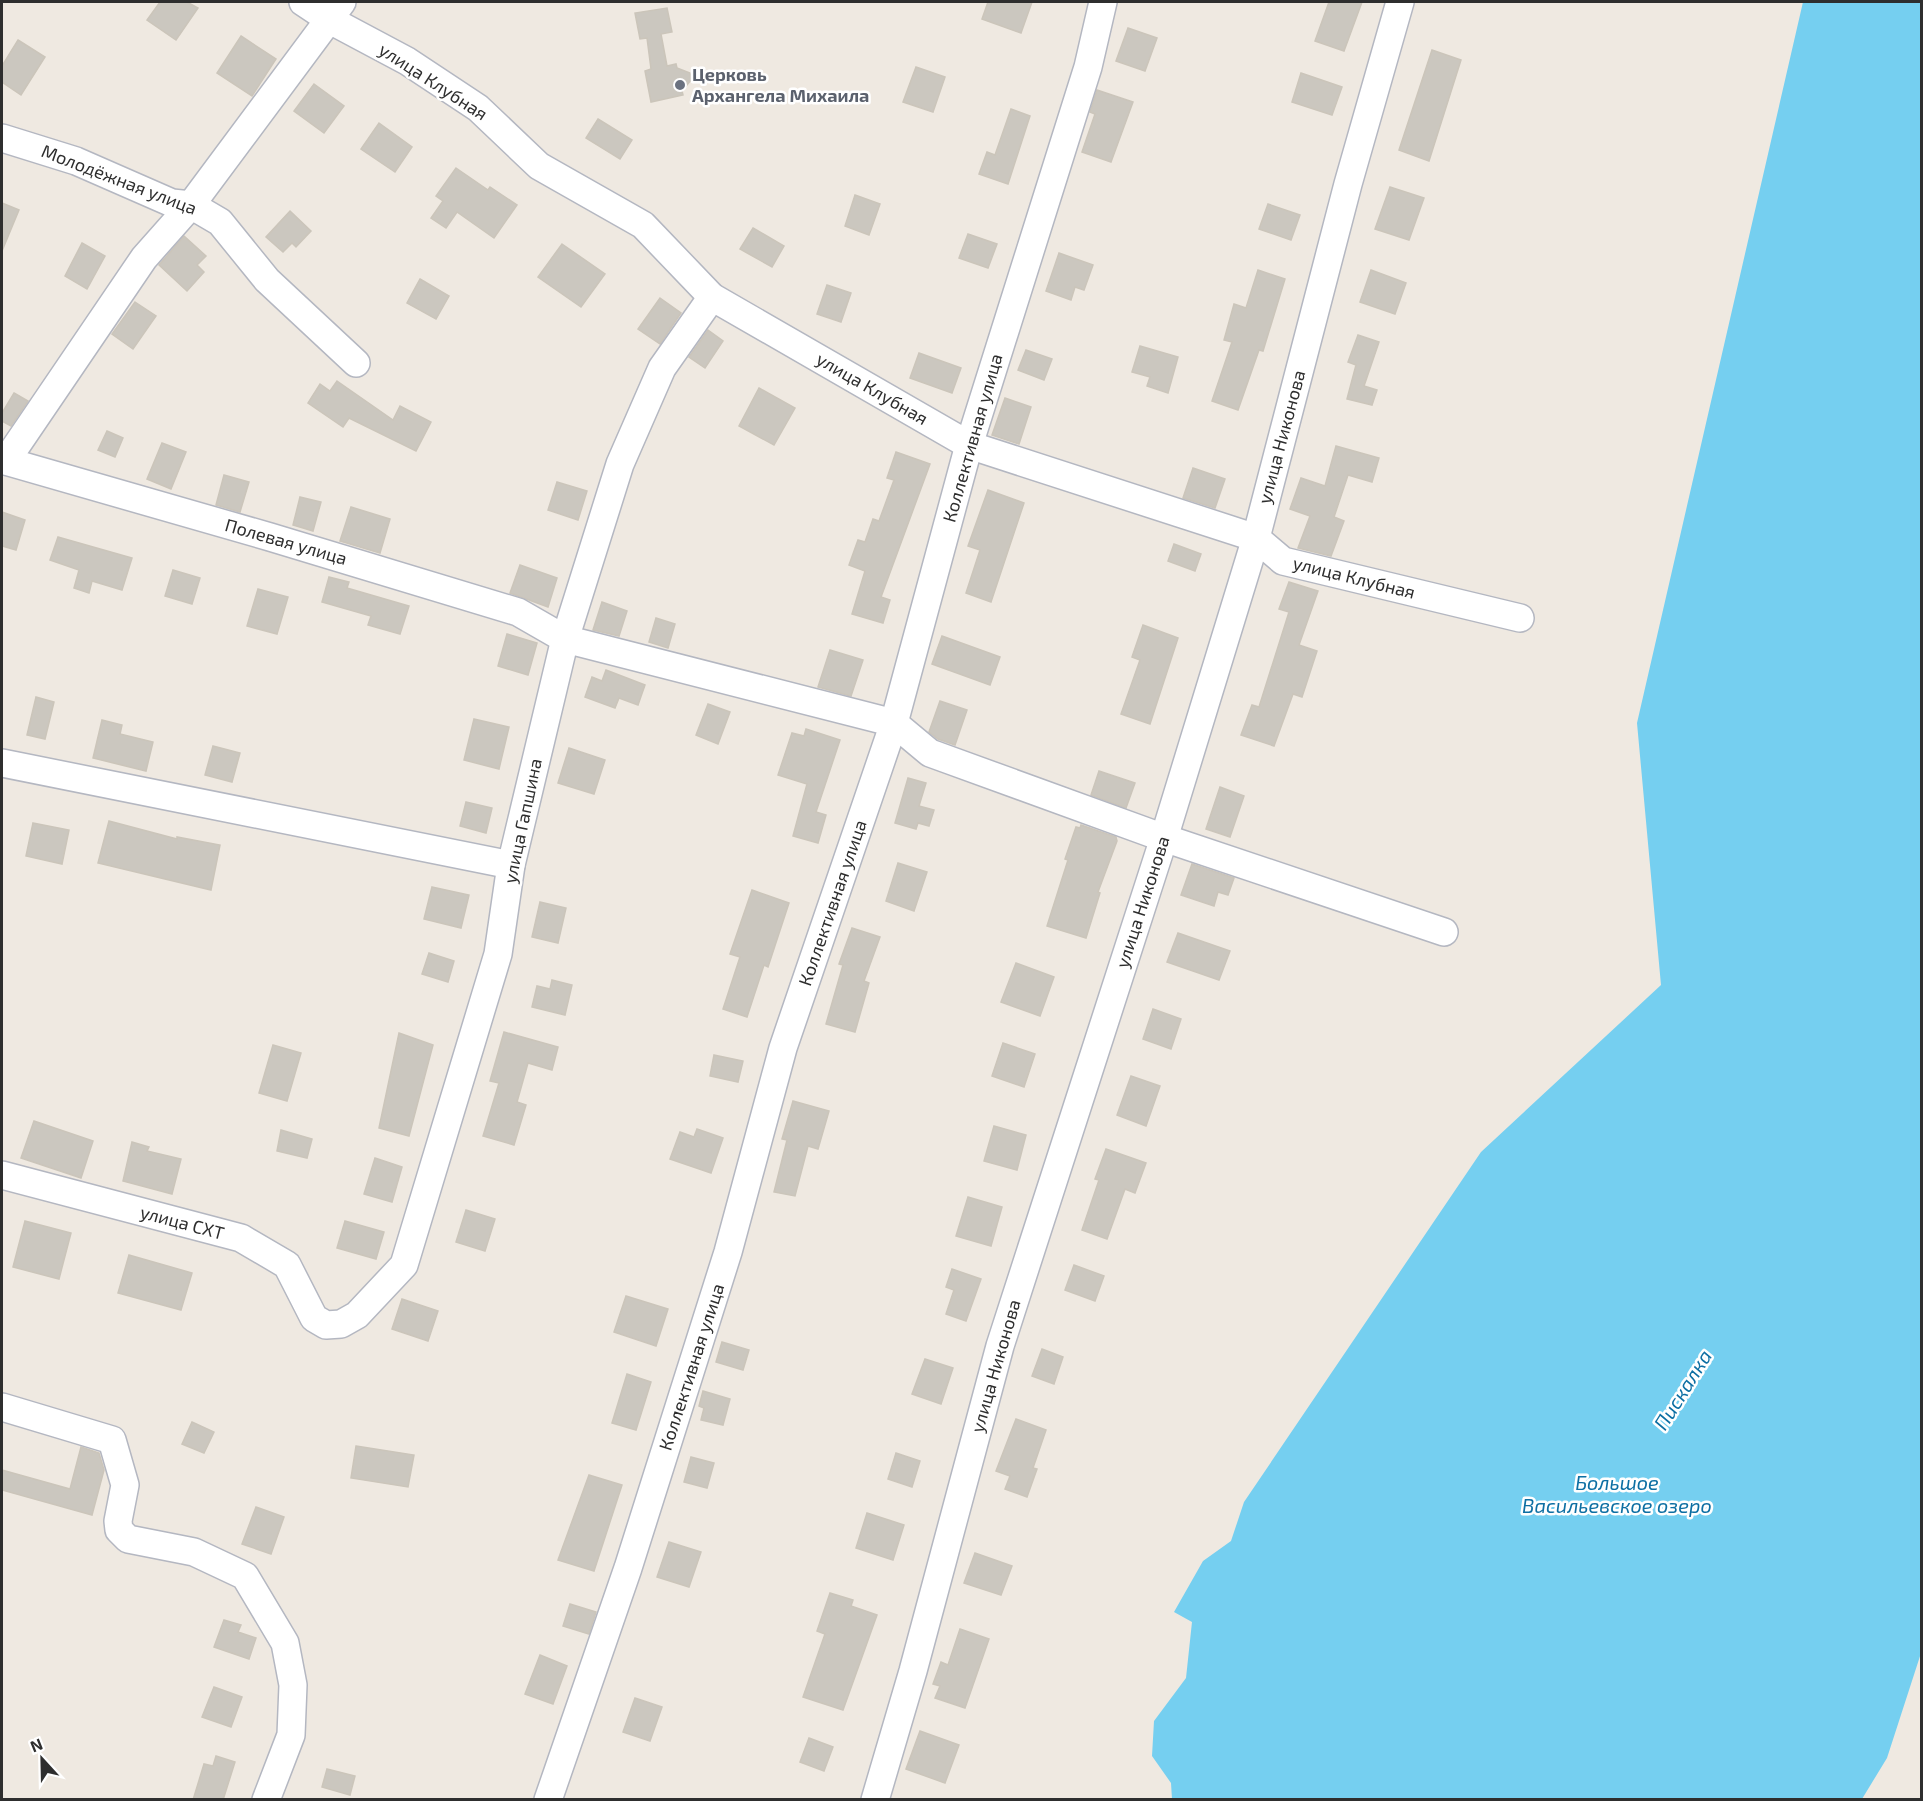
<svg xmlns="http://www.w3.org/2000/svg" width="1923" height="1801" viewBox="0 0 1923 1801" font-family="'Exo 2',sans-serif">
<style>
.water{fill:#75cff0}
.building{fill:#cbc7bf;stroke:#cbc5ba;stroke-width:1.5}
.lines{fill:none;stroke-linecap:round;stroke-linejoin:round}
.minor-casing{stroke:#b4b7c1;stroke-width:30}
.minor{stroke:#fff;stroke-width:27}
.worship-dot{fill:#6b7280;stroke:#fff;stroke-width:2}
.labels{text-anchor:middle;stroke-width:5;stroke-linejoin:round;paint-order:stroke}
.worship-label{font-size:18px;font-weight:bold;fill:#5b616d;stroke:#fff;text-anchor:start}
.street-label{font-size:18px;fill:#2e2e2e;stroke:#fff}
.water-label{font-size:20px;font-style:italic;fill:#0d6fa3;stroke:#fff}
</style>
<rect width="100%" height="100%" fill="#efe9e1"/>
<!-- water -->
<polygon class="water" points="1803,2 1922,2 1922,1650 1887,1758 1862,1799 1172,1799 1171,1783 1152,1756 1154,1721 1186,1678 1192,1622 1174,1612 1203,1561 1231,1541 1244,1502 1481,1152 1661,985 1637,723"/>
<!-- building -->
<g class="building">
<polygon points="160,2 187,2 198,8 176,40 147,20"/>
<polygon points="988,2 1032,2 1021,33 982,19"/>
<polygon points="1329,2 1362,2 1344,51 1315,41"/>
<polygon points="667,8 672,32 661,34 667,66 676,64 677,68 690,73 691,80 682,91 683,95 651,102 645,71 651,69 647,38 640,39 635,13"/>
<polygon points="1128,28 1157,38 1145,71 1116,61"/>
<polygon points="241,36 276,59 252,96 217,73"/>
<polygon points="18,40 45,57 21,95 2,82 2,66"/>
<polygon points="1432,50 1461,60 1429,161 1399,150"/>
<polygon points="916,67 945,77 933,112 903,102"/>
<polygon points="1301,73 1342,87 1332,115 1292,102"/>
<polygon points="314,84 344,106 324,133 294,111"/>
<polygon points="1097,90 1133,102 1111,162 1082,152 1095,114 1090,112"/>
<polygon points="1011,109 1030,116 1008,184 979,174 987,152 995,155"/>
<polygon points="598,119 632,140 620,159 586,138"/>
<polygon points="379,123 412,147 395,172 361,149"/>
<polygon points="456,168 488,190 490,187 517,205 494,238 457,212 446,228 431,218 443,201 436,196"/>
<polygon points="1390,187 1424,198 1409,240 1375,229"/>
<polygon points="855,195 880,204 869,235 845,226"/>
<polygon points="2,203 19,210 2,251"/>
<polygon points="1268,204 1300,215 1291,240 1259,229"/>
<polygon points="290,211 311,231 296,247 292,243 283,252 266,237"/>
<polygon points="753,228 784,246 772,267 740,249"/>
<polygon points="968,234 997,244 988,268 959,258"/>
<polygon points="184,236 206,256 197,265 204,272 187,291 159,265"/>
<polygon points="82,243 105,256 87,289 65,276"/>
<polygon points="562,244 605,274 581,307 538,277"/>
<polygon points="1059,253 1093,265 1084,290 1075,287 1071,300 1046,291"/>
<polygon points="1258,270 1285,279 1263,351 1259,350 1238,410 1212,401 1232,342 1224,340 1234,304 1246,308"/>
<polygon points="1371,270 1406,283 1395,314 1360,302"/>
<polygon points="420,279 449,296 436,319 407,303"/>
<polygon points="827,285 851,293 841,322 817,314"/>
<polygon points="660,298 681,313 660,344 638,329"/>
<polygon points="135,302 156,316 133,349 112,334"/>
<polygon points="708,330 723,341 705,368 689,357"/>
<polygon points="1358,335 1379,342 1364,386 1377,390 1372,405 1347,399 1356,365 1348,362"/>
<polygon points="1140,346 1178,357 1168,393 1147,386 1150,377 1132,372"/>
<polygon points="1026,350 1052,359 1044,380 1018,370"/>
<polygon points="919,353 961,368 952,393 910,378"/>
<polygon points="337,381 393,420 400,406 431,422 416,451 349,418 343,427 308,403 320,384 330,391"/>
<polygon points="759,388 795,408 774,445 739,426"/>
<polygon points="14,393 28,401 11,426 2,421 2,413"/>
<polygon points="1005,398 1031,407 1019,444 992,435"/>
<polygon points="107,431 123,438 115,457 98,450"/>
<polygon points="162,443 186,452 171,489 147,479"/>
<polygon points="1336,446 1379,458 1372,482 1348,475 1334,517 1344,521 1331,556 1298,548 1310,516 1290,509 1301,478 1325,486"/>
<polygon points="896,452 930,464 881,597 890,600 883,623 852,614 865,571 849,565 858,540 865,542 873,519 879,521 894,480 887,478"/>
<polygon points="1193,468 1225,479 1215,508 1183,498"/>
<polygon points="224,475 249,482 240,512 216,505"/>
<polygon points="557,482 587,491 578,520 548,510"/>
<polygon points="988,490 1024,503 991,602 966,593 980,550 968,546"/>
<polygon points="300,497 321,502 313,531 293,525"/>
<polygon points="351,507 390,519 380,553 340,541"/>
<polygon points="2,512 25,520 16,550 2,546"/>
<polygon points="58,537 132,558 122,590 92,581 89,593 74,588 79,570 50,560"/>
<polygon points="1174,544 1201,554 1195,571 1168,561"/>
<polygon points="520,565 557,578 548,607 510,593"/>
<polygon points="173,570 200,578 192,604 165,596"/>
<polygon points="329,577 349,582 347,588 409,606 400,634 368,625 371,616 322,602"/>
<polygon points="1289,582 1318,591 1299,645 1317,651 1302,697 1293,694 1274,746 1241,735 1252,705 1259,707 1289,612 1279,609"/>
<polygon points="258,589 288,597 277,634 247,626"/>
<polygon points="602,602 627,611 619,636 593,630"/>
<polygon points="656,618 675,624 668,648 649,642"/>
<polygon points="1143,625 1178,638 1150,724 1121,714 1140,660 1132,657"/>
<polygon points="507,634 537,643 528,675 498,666"/>
<polygon points="942,636 1000,657 990,685 932,664"/>
<polygon points="830,650 863,660 851,696 818,687"/>
<polygon points="606,670 645,685 638,705 619,698 615,708 585,697 592,677 602,681"/>
<polygon points="36,697 54,702 45,739 27,735"/>
<polygon points="940,701 967,710 955,745 938,739 929,732"/>
<polygon points="708,704 730,712 718,744 696,735"/>
<polygon points="474,719 509,727 499,769 464,760"/>
<polygon points="102,720 122,725 120,734 153,742 146,771 93,758"/>
<polygon points="806,729 840,740 816,812 826,815 818,843 793,836 807,784 778,775 792,733 804,736"/>
<polygon points="213,746 240,753 232,782 205,775"/>
<polygon points="569,748 605,760 594,794 558,783"/>
<polygon points="1099,771 1135,783 1126,808 1091,795"/>
<polygon points="908,778 926,783 919,806 934,810 929,826 918,823 916,829 895,823"/>
<polygon points="1220,787 1244,796 1230,837 1206,829"/>
<polygon points="466,802 492,808 486,833 460,826"/>
<polygon points="109,821 177,839 177,837 220,845 211,890 98,863"/>
<polygon points="33,823 69,830 62,864 26,856"/>
<polygon points="1081,825 1116,837 1117,841 1098,892 1100,893 1086,938 1047,926 1068,860 1065,859 1076,827 1080,828"/>
<polygon points="898,863 927,872 914,911 886,901"/>
<polygon points="1192,864 1234,878 1228,895 1218,892 1214,906 1181,895"/>
<polygon points="432,887 469,895 461,928 424,919"/>
<polygon points="752,890 789,903 768,967 764,965 747,1017 723,1009 740,957 730,954"/>
<polygon points="540,902 566,908 558,943 532,937"/>
<polygon points="852,928 880,937 864,981 869,983 855,1032 826,1024 843,965 839,964"/>
<polygon points="1178,933 1230,951 1219,980 1167,962"/>
<polygon points="429,953 454,961 448,982 422,974"/>
<polygon points="1016,963 1054,977 1040,1016 1001,1002"/>
<polygon points="552,980 572,985 565,1015 532,1007 537,986 550,989"/>
<polygon points="1153,1009 1181,1019 1171,1049 1143,1039"/>
<polygon points="504,1032 558,1047 552,1070 528,1063 517,1102 526,1105 514,1145 483,1136 499,1083 490,1081"/>
<polygon points="399,1033 433,1045 409,1136 379,1128"/>
<polygon points="1003,1043 1035,1054 1024,1087 992,1076"/>
<polygon points="273,1045 301,1053 287,1101 259,1093"/>
<polygon points="714,1055 743,1061 738,1082 710,1076"/>
<polygon points="1131,1076 1160,1086 1146,1126 1117,1115"/>
<polygon points="793,1101 829,1111 818,1149 808,1146 795,1196 774,1192 787,1140 782,1139"/>
<polygon points="34,1121 93,1141 81,1178 21,1158"/>
<polygon points="994,1126 1026,1135 1017,1170 984,1161"/>
<polygon points="697,1129 723,1138 711,1173 670,1159 680,1132 694,1137"/>
<polygon points="281,1130 312,1139 307,1158 277,1151"/>
<polygon points="132,1142 149,1147 147,1151 181,1159 172,1194 123,1181"/>
<polygon points="1106,1149 1146,1163 1135,1193 1125,1189 1107,1239 1082,1230 1099,1180 1095,1179"/>
<polygon points="375,1158 402,1167 392,1202 364,1194"/>
<polygon points="968,1197 1002,1207 991,1246 956,1236"/>
<polygon points="466,1210 495,1219 485,1251 456,1242"/>
<polygon points="25,1221 71,1233 59,1279 13,1267"/>
<polygon points="345,1221 384,1232 376,1259 337,1248"/>
<polygon points="129,1255 192,1273 181,1310 118,1293"/>
<polygon points="1074,1265 1104,1276 1095,1301 1065,1290"/>
<polygon points="952,1269 981,1279 966,1321 946,1314 954,1290 946,1287"/>
<polygon points="626,1296 668,1309 656,1346 614,1332"/>
<polygon points="402,1299 438,1311 428,1341 392,1329"/>
<polygon points="722,1342 749,1350 743,1370 716,1362"/>
<polygon points="1042,1349 1063,1357 1054,1384 1032,1376"/>
<polygon points="925,1359 953,1368 941,1404 912,1394"/>
<polygon points="627,1374 651,1382 636,1430 612,1423"/>
<polygon points="703,1391 730,1399 723,1425 701,1420 704,1408 699,1406"/>
<polygon points="1016,1419 1046,1430 1033,1468 1037,1469 1027,1497 1005,1489 1010,1476 996,1471"/>
<polygon points="192,1422 214,1432 204,1453 182,1444"/>
<polygon points="356,1446 414,1455 408,1487 351,1478"/>
<polygon points="81,1447 99,1453 104,1470 92,1515 2,1490 2,1470 70,1489"/>
<polygon points="896,1453 920,1461 912,1487 888,1479"/>
<polygon points="691,1457 714,1463 707,1488 684,1482"/>
<polygon points="589,1475 622,1485 594,1571 558,1560"/>
<polygon points="256,1507 284,1517 271,1554 242,1544"/>
<polygon points="867,1513 904,1525 893,1560 856,1548"/>
<polygon points="669,1542 701,1552 689,1587 657,1577"/>
<polygon points="975,1553 1012,1566 1001,1595 964,1583"/>
<polygon points="830,1593 853,1600 851,1606 877,1615 843,1710 803,1697 825,1634 817,1631"/>
<polygon points="570,1604 596,1612 589,1634 563,1626"/>
<polygon points="224,1620 241,1625 238,1632 256,1638 249,1659 214,1647"/>
<polygon points="960,1629 989,1639 965,1708 935,1698 940,1686 933,1684 941,1662 948,1665"/>
<polygon points="540,1655 567,1666 553,1704 525,1694"/>
<polygon points="214,1687 242,1697 231,1727 202,1717"/>
<polygon points="635,1698 662,1707 650,1741 623,1732"/>
<polygon points="920,1731 959,1745 945,1783 906,1769"/>
<polygon points="809,1738 833,1747 824,1771 800,1762"/>
<polygon points="216,1756 235,1762 223,1800 193,1800 204,1764 213,1766"/>
<polygon points="327,1769 355,1776 350,1795 322,1787"/>
</g>
<g class="lines">
<!-- minor casing -->
<g class="minor-casing">
<g id="minor">
<polyline points="303,2 330,20 407,61 478,108 539,166 643,225 712,297 969,445 1256,538 1283,561 1520,618"/>
<polyline points="2,138 76,161 172,203 191,205 220,222 267,280 356,363"/>
<polyline points="2,460 270,537 518,612 565,639 894,723 930,753 1164,838 1444,932"/>
<polyline points="6,461 144,258 191,205 342,2"/>
<polyline points="2,763 511,865"/>
<polyline points="2,1175 241,1238 287,1265 314,1318 326,1325 341,1324 357,1315 404,1265 498,954 511,865 565,639 620,464 662,368 712,297"/>
<polyline points="2,1407 112,1440 125,1485 118,1521 119,1530 128,1539 194,1552 245,1576 285,1643 293,1685 291,1735 266,1800"/>
<polyline points="548,1800 628,1568 728,1252 783,1048 894,723 969,445 1088,67 1103,2"/>
<polyline points="875,1800 913,1671 1000,1346 1164,838 1256,538 1348,184 1400,2"/>
</g>
</g>
<!-- minor -->
<use href="#minor" class="minor"/>
</g>
<!-- markers -->
<circle class="worship-dot" cx="680" cy="85" r="6"/>
<g class="labels">
<!-- worship labels -->
<g class="worship-label">
<text x="692" y="81">Церковь<tspan x="692" dy="21">Архангела Михаила</tspan></text>
</g>
<!-- street labels -->
<g class="street-label">
<text transform="translate(433 82) rotate(33)" y="6">улица Клубная</text>
<text transform="translate(119 180) rotate(21)" y="6">Молодёжная улица</text>
<text transform="translate(872 389) rotate(30)" y="6">улица Клубная</text>
<text transform="translate(1282 437) rotate(-75)" y="6">улица Никонова</text>
<text transform="translate(973 438) rotate(-74)" y="6">Коллективная улица</text>
<text transform="translate(286 542) rotate(16)" y="6">Полевая улица</text>
<text transform="translate(1354 578) rotate(14)" y="6">улица Клубная</text>
<text transform="translate(523 821) rotate(-78)" y="6">улица Гапшина</text>
<text transform="translate(1143 902) rotate(-72)" y="6">улица Никонова</text>
<text transform="translate(833 903) rotate(-71)" y="6">Коллективная улица</text>
<text transform="translate(182 1223) rotate(15)" y="6">улица СХТ</text>
<text transform="translate(996 1366) rotate(-74)" y="6">улица Никонова</text>
<text transform="translate(692 1367) rotate(-72)" y="6">Коллективная улица</text>
</g>
<!-- water labels -->
<g class="water-label">
<text transform="translate(1683 1390) rotate(-58)" y="7">Пискалка</text>
<text x="1617" y="1490">Большое<tspan x="1617" dy="23">Васильевское озеро</tspan></text>
</g>
</g>
<!-- border -->
<rect width="1923" height="1801" fill="none" stroke="#2e2e2e" stroke-width="6"/>
<!-- north arrow -->
<g transform="translate(42 1759) rotate(338)" stroke="#ffffff" stroke-width="4.5" paint-order="stroke">
<path d="M0-4.5L10 22L0 15L-10 22Z" fill="#2e2e2e"/>
<text y="-9" font-size="16" font-weight="bold" text-anchor="middle" fill="#2e2e2e">N</text>
</g>
</svg>
